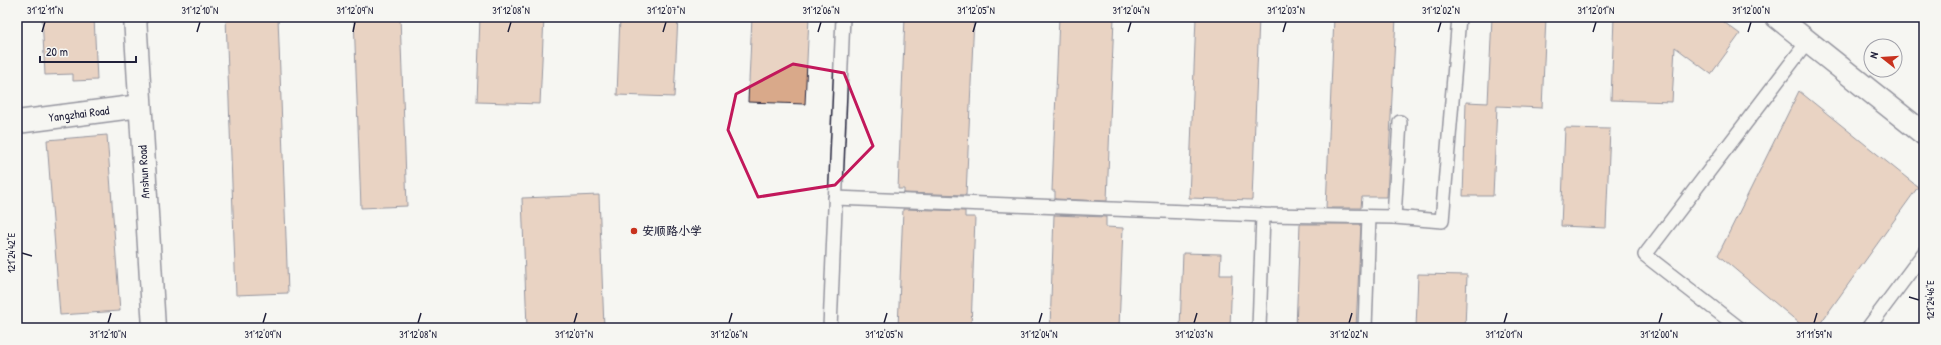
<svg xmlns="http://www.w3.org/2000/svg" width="1941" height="345" viewBox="0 0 1941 345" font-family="'Patrick Hand','LXGW WenKai TC',sans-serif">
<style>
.building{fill:#d9a98a;stroke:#22223b}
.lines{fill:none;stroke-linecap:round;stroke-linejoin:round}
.lane-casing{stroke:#22223b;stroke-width:16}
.street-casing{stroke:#22223b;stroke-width:25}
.secondary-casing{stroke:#22223b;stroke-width:25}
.lane{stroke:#f6f6f2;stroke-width:13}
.street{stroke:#f6f6f2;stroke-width:22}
.secondary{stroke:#f6f6f2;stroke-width:22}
.marked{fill:none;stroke:#c2185b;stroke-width:3;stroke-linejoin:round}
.ticks{fill:none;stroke:#22223b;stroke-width:1.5}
.poi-dot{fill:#c8321e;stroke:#f6f6f2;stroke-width:1.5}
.labels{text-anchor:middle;stroke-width:3;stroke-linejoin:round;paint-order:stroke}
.street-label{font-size:12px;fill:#22223b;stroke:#f6f6f2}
.poi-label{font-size:12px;font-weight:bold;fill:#22223b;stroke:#f6f6f2;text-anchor:start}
.neatline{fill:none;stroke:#22223b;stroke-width:1.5}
.ticks-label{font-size:10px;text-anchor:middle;fill:#22223b}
</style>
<rect width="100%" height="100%" fill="#f6f6f2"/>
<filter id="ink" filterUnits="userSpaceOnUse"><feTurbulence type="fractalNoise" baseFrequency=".025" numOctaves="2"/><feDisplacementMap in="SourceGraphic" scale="8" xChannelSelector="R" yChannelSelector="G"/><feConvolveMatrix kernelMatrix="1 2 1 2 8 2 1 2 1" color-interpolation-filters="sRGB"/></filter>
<g filter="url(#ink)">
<!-- building -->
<g class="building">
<polygon points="42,17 94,17 97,80 73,81 73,74 45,75"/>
<polygon points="226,17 278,17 288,293 236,295"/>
<polygon points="354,17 400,17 407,206 361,208"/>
<polygon points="480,17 544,17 540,104 477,102"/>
<polygon points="620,17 678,17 674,97 617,95"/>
<polygon points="752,17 809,17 805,104 748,102"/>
<polygon points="905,17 974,17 966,195 904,193 904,189 898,189"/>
<polygon points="1059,17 1114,17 1107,201 1055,199 1055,191 1052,191"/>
<polygon points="1196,17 1259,17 1252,200 1189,198"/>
<polygon points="1334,17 1396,17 1387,197 1362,197 1361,208 1326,208"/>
<polygon points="1492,17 1546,17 1542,108 1497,106 1493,196 1463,196 1466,102 1488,103"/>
<polygon points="1614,17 1717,17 1740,34 1711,74 1675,47 1672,102 1611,100"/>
<polygon points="1799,91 1918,187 1817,328 1805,328 1718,255"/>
<polygon points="1565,128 1610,129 1606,228 1561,226"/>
<polygon points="107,135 120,311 60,315 47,140"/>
<polygon points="599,195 604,328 527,328 522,198"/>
<polygon points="903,209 965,211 965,217 975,217 971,328 898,328"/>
<polygon points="1054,215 1106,217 1106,227 1123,228 1119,328 1050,328"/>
<polygon points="1300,224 1361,224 1356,328 1296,328"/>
<polygon points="1183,253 1221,254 1220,275 1232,275 1230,328 1180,328"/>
<polygon points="1418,274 1467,275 1465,328 1416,328"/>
</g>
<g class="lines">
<!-- lane casing -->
<g class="lane-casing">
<g id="lane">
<polyline points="835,198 1263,215 1394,217 1442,221 1459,17"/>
<polyline points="1394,217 1400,122"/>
<polyline points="830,328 843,17"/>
<polyline points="1259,328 1263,215"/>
<polyline points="1365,328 1369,217"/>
<polyline points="1739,328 1645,255 1808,41"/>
<polyline points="1868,328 1924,253"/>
</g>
</g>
<!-- street casing -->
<g class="street-casing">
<g id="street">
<polyline points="1777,17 1924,134"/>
<polyline points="17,122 140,106"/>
</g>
</g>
<!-- secondary casing -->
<g class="secondary-casing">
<polyline id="secondary" points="135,17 154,328"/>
</g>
<!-- lane -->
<use href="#lane" class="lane"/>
<!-- street -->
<use href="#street" class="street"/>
<!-- secondary -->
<use href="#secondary" class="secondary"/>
</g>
</g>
<!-- marked area -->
<path d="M0 0H1941V345H0ZM793,64L844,73L873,146L835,185L758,197L728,130L736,94Z" fill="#f6f6f2" fill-opacity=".55" fill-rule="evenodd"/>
<path class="marked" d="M793,64L844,73L873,146L835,185L758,197L728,130L736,94Z"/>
<!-- ticks -->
<path class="ticks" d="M42,32L45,22M197,32L200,22M353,32L355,22M508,32L511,22M663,32L666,22M818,32L821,22M973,32L976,22M1128,32L1131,22M1283,32L1286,22M1438,32L1441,22M1593,32L1596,22M1748,32L1751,22M22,253L32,256M1909,297L1919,300M108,323L111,313M263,323L266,313M418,323L421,313M574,323L577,313M729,323L732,313M884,323L887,313M1039,323L1042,313M1194,323L1197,313M1349,323L1352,313M1504,323L1507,313M1659,323L1662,313M1814,323L1817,313"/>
<!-- markers -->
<circle class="poi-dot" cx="634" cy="231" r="4"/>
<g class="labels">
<!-- street labels -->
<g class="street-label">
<text transform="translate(79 114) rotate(-7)" y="4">Yangzhai Road</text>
<text transform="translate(144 172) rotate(-93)" y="4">Anshun Road</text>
</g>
<!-- poi labels -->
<g class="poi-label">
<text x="642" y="235">安顺路小学</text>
</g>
</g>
<!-- margin -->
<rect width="1941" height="345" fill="none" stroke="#f6f6f2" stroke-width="44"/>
<!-- north arrow -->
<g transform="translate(1883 58) rotate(287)"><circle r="19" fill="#f6f6f2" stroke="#a1a1a9"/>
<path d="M0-3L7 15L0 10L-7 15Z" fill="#c8321e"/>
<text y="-6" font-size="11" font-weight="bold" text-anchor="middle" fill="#22223b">N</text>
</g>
<!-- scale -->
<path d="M40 56v6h96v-6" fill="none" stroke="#22223b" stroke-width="2"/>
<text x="46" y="56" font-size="12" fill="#22223b" stroke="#f6f6f2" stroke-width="3" paint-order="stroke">20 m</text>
<rect x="22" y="22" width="1897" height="301" class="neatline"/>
<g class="ticks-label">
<text x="45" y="14">31°12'11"N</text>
<text x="200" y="14">31°12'10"N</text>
<text x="355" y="14">31°12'09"N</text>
<text x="511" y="14">31°12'08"N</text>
<text x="666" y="14">31°12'07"N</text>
<text x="821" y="14">31°12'06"N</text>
<text x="976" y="14">31°12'05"N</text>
<text x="1131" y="14">31°12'04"N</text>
<text x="1286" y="14">31°12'03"N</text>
<text x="1441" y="14">31°12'02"N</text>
<text x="1596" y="14">31°12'01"N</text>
<text x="1751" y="14">31°12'00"N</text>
<text transform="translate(11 253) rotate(-90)" y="4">121°24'42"E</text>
<text transform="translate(1930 300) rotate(-90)" y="4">121°24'46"E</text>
<text x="108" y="338">31°12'10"N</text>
<text x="263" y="338">31°12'09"N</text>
<text x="418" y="338">31°12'08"N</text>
<text x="574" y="338">31°12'07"N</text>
<text x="729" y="338">31°12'06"N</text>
<text x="884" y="338">31°12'05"N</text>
<text x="1039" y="338">31°12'04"N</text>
<text x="1194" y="338">31°12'03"N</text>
<text x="1349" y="338">31°12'02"N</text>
<text x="1504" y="338">31°12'01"N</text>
<text x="1659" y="338">31°12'00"N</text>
<text x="1814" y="338">31°11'59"N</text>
</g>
</svg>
